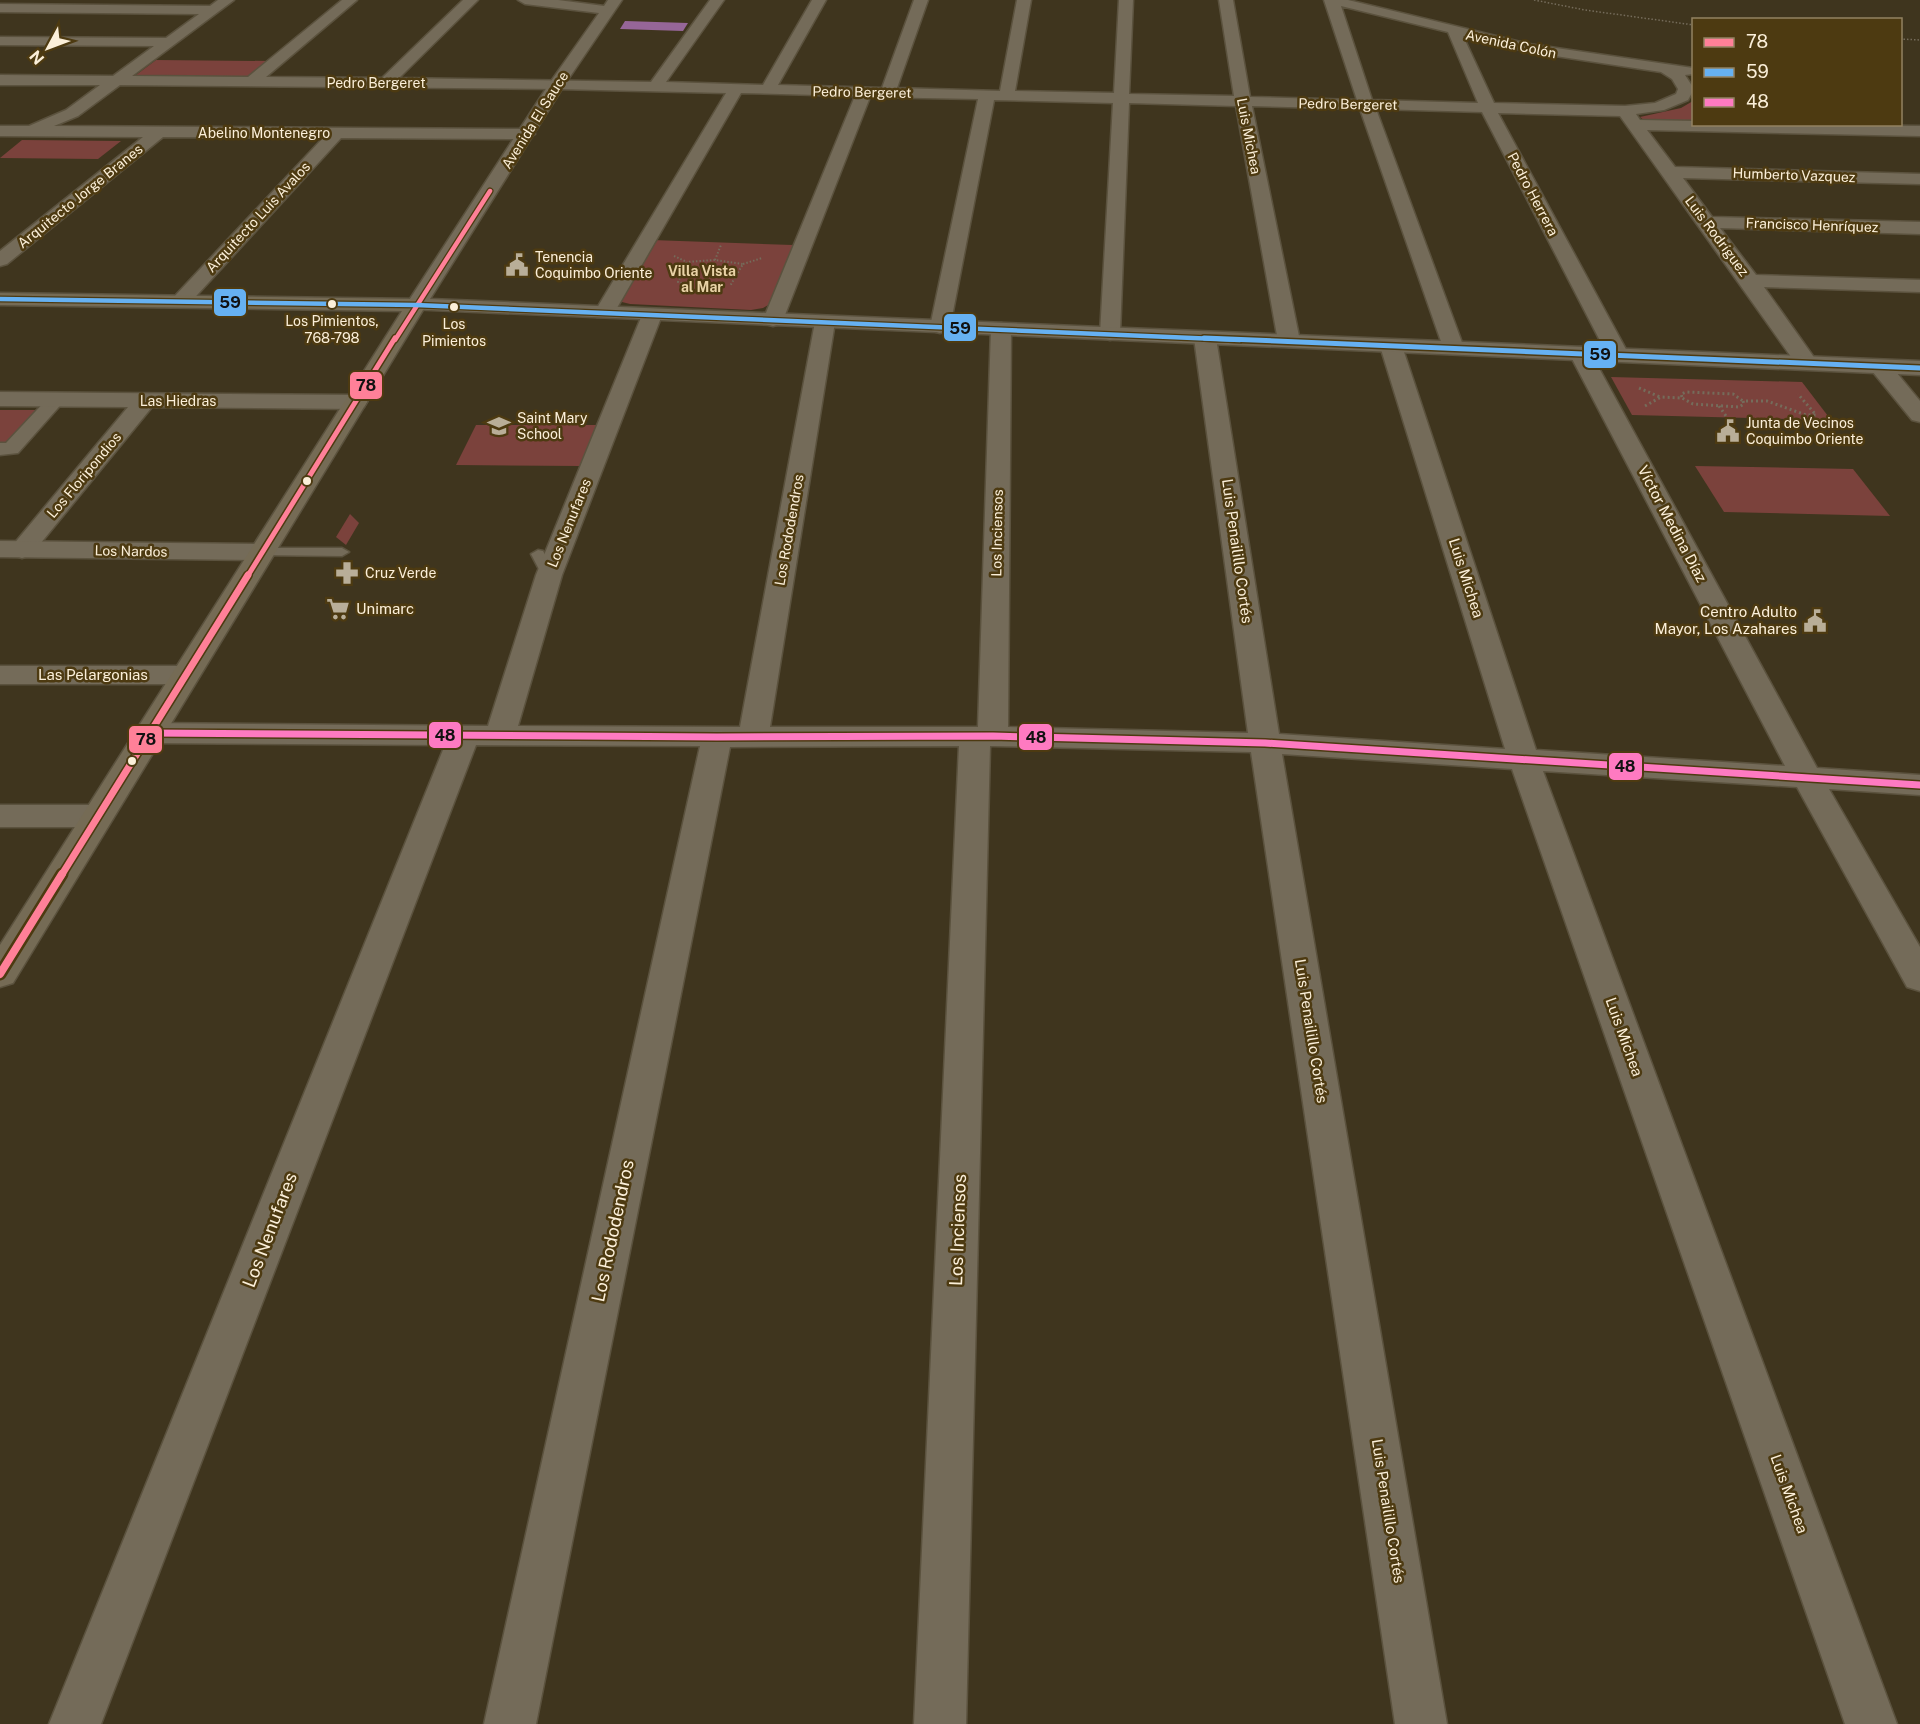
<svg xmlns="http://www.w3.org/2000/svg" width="1920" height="1724" viewBox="0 0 1920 1724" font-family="'Public Sans',sans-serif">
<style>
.green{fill:#7b423c}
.water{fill:#966698}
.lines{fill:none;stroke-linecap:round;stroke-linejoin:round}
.service-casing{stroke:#5b523e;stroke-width:3}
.pedestrian-casing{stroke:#5b523e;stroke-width:3}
.minor-casing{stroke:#5b523e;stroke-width:3}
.tertiary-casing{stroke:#5b523e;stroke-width:3}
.secondary-casing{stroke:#5b523e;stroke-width:3}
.path-far2{stroke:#756c5b;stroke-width:1.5;stroke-dasharray:1.5 2;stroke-linecap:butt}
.path-far1{stroke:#756c5b;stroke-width:2;stroke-dasharray:1.5 2;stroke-linecap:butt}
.path{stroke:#756c5b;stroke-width:3;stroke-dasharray:2 3;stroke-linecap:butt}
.service{fill:#746b59;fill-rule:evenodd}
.pedestrian{fill:#746b59;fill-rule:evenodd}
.minor{fill:#746b59;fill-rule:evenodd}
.tertiary{fill:#746b59;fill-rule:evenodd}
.secondary{fill:#756b55;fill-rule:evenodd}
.bus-1-far3-casing{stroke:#4d3a11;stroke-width:7}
.bus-1-far2-casing{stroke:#4d3a11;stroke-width:8}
.bus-1-far1-casing{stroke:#4d3a11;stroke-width:10}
.bus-1-casing{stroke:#4d3a11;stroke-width:13}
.bus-2-far1-casing{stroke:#4d3a11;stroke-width:7}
.bus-2-casing{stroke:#4d3a11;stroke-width:8}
.bus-3-casing{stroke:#4d3a11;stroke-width:10}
.bus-1-far3{stroke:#ff8098;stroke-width:4.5}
.bus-1-far2{stroke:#ff8098;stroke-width:5}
.bus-1-far1{stroke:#ff8098;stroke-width:7}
.bus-1{stroke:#ff8098;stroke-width:8}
.bus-2-far1{stroke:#66b1f2;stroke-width:4.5}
.bus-2{stroke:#66b1f2;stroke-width:5}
.bus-3{stroke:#fe7ac1;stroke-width:7}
.bus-dot{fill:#fbefd9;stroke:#4d3a11;stroke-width:2}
.labels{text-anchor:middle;stroke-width:5;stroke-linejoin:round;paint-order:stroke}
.far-street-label{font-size:14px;fill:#fbefd9;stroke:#4d3a11}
.far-poi-label{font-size:14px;fill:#fbefd9;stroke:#4d3a11;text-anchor:start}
.far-neighbourhood-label{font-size:14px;font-weight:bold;fill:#e9d3a7;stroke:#4d3a11}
.bus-label{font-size:14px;fill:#fbefd9;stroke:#4d3a11}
.street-label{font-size:15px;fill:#fbefd9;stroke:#4d3a11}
.poi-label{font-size:15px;fill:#fbefd9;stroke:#4d3a11;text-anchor:start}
.near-street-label{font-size:18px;fill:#fbefd9;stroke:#4d3a11}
.line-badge{stroke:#4d3a11;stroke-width:2}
.pale-badge-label{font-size:16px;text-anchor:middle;font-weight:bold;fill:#111}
</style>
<rect width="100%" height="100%" fill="#3f351e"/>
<!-- green -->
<g class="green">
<polygon points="156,60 269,61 249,79 132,78"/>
<polygon points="1693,101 1693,124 1645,121 1640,117 1681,108"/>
<polygon points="22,140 121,141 98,159 0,158"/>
<polygon points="652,240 793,245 770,304 763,308 751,310 630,304 622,302 621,297"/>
<polygon points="1611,377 1802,382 1831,420 1632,415"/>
<polygon points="0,410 38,410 12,443 0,445"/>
<polygon points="476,425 597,425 581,466 456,465"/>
<polygon points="1695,466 1853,469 1890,516 1724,512"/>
<polygon points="350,514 359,523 346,545 336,537"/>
</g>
<!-- water -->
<polygon class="water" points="625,21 688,23 683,31 620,29"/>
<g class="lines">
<!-- service casing -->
<g class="service-casing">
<g id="service">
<polygon points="262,548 342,548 349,552 342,556 257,555 255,552 257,549"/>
<polygon points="538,550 543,551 556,575 554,578 544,578 542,575 531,554"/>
</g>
</g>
<!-- pedestrian casing -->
<g class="pedestrian-casing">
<polygon id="pedestrian" points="56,394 62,396 65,400 18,453 0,455 0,443 6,443 50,396"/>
</g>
<!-- minor casing -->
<g class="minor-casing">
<g id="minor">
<path d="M218,0H234L132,76L248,77L342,0H357L266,77L382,78L463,0H478L399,78L651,82L710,0H724L666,82L763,85L812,0H826L778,85L882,88L914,0H928L897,88L1000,91L1017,0H1031L1015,91L1114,93L1119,0H1133L1129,94L1234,96L1219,0H1233L1250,97L1357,100L1324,0H1348L1529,44L1693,68V74L1685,75L1694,89L1688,100L1664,110L1636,114L1640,120L1694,121V124L1920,126V136L1647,130L1675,167L1920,174V184L1683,178L1712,217L1920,222V234L1720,228L1756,275L1920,280V292L1764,287L1818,363L1815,368L1807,369L1799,368L1620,116L1498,113L1629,355L1626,360L1618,361L1610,360L1482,112L1376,109L1464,348L1461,353L1453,354L1445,353L1360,109L1252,106L1300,341L1296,345L1289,347L1282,345L1278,341L1236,106L1129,103L1120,334L1117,338L1110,340L1103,338L1100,334L1113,103L994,100L950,327L947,331L940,333L933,331L930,327L978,99L870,97L783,320L780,324L773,326L766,324L763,320L855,96L741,93L614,313L611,317H597L594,313L726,93L557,89L120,85L78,116L54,126L527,129L535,134L527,139L341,138L187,306H173L170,302L173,298L323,138L163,137L7,264L0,266V251L143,137L0,136V126H29L66,110L100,85H0V75L113,76L154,46L0,45V37L166,38L199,14L0,12V4L210,6ZM1341,6L1448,32L1478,103L1372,100ZM1463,36L1529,52L1661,72L1672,79L1678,89L1676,94L1655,103L1625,106L1494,103Z"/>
<polygon points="652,309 659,311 662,315 562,575 518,726 740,727 815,322 818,318 825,316 832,318 835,322 770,727 978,727 991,329 994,325 1001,323 1008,325 1011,329 1008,727 1248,733 1194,338 1198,334 1205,332 1212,334 1216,338 1279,734 1505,749 1380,346 1384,342 1391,340 1398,342 1402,346 1536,750 1785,766 1569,353 1572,348 1580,347 1588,348 1817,768 1920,775 1920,795 1829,789 1920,947 1920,991 1907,987 1797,787 1543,771 1897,1724 1845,1724 1512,769 1282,754 1447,1724 1395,1724 1251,752 993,746 990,746 966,1724 914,1724 959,746 730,747 536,1724 484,1724 700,746 476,745 101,1724 49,1724 445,745 150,743 139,740 135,733 139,726 150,723 488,726 536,575 642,315 645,311"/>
<polygon points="1879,360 1887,361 1920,401 1920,422 1912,420 1868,366 1871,361"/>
<polygon points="0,392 356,395 364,397 367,402 364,407 356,409 152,407 31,555 22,558 13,555 9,550 13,545 128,407 0,406"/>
<polygon points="0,666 186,666 196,669 200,675 196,681 186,684 0,684"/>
<polygon points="0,805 98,805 109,808 114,816 109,824 98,827 0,827"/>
</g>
</g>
<!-- tertiary casing -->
<g class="tertiary-casing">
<g id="tertiary">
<polygon points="518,0 558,0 604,6 608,0 622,0 565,84 430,299 1920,361 1920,375 409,309 406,305 549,84 599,13 525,4"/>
<polygon points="0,541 262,544 271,547 275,552 271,557 262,560 0,557"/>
</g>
</g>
<!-- secondary casing -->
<g class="secondary-casing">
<polygon id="secondary" points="0,293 416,299 423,301 426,305 13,983 0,987 0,945 402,311 0,305"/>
</g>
<!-- path-far2 -->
<g class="path-far2">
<polyline points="1534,0 1585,10 1694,25"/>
<polyline points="1900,39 1920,40"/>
</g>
<!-- path-far1 -->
<g class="path-far1">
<polyline points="674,256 687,262"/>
<polyline points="715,260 721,245"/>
<polyline points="743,264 762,258"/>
<polyline points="682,283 678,282 687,262 715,260 743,264 730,286"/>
</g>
<!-- path -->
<g class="path">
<polyline points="1639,388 1660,397"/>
<polyline points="1682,397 1681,394 1686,392 1733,394 1743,401"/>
<polyline points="1645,406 1661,397 1682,398 1693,404 1739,407 1744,404 1743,401 1767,401 1806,415 1816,415 1798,394"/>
<polyline points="1719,406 1726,416"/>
</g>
<!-- service -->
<use href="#service" class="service"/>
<!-- pedestrian -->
<use href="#pedestrian" class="pedestrian"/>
<!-- minor -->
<use href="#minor" class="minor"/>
<!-- tertiary -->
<use href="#tertiary" class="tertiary"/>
<!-- secondary -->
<use href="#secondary" class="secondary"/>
<!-- bus-1-far3 casing -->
<g class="bus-1-far3-casing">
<polyline id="bus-1-far3" points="395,340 490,191"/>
</g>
<!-- bus-1-far2 casing -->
<g class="bus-1-far2-casing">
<polyline id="bus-1-far2" points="247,577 395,338"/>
</g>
<!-- bus-1-far1 casing -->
<g class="bus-1-far1-casing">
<polyline id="bus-1-far1" points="61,876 248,575"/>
</g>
<!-- bus-1 casing -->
<g class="bus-1-casing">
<polyline id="bus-1" points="0,974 62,874"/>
</g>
<!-- bus-2-far1 casing -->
<g class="bus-2-far1-casing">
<polyline id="bus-2-far1" points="0,299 416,305 1240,340"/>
</g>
<!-- bus-2 casing -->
<g class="bus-2-casing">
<polyline id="bus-2" points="1204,338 1920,368"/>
</g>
<!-- bus-3 casing -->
<g class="bus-3-casing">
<polyline id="bus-3" points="150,733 717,737 993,736 1265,743 1920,785"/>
</g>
<!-- bus-1-far3 -->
<use href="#bus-1-far3" class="bus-1-far3"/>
<!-- bus-1-far2 -->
<use href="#bus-1-far2" class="bus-1-far2"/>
<!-- bus-1-far1 -->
<use href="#bus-1-far1" class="bus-1-far1"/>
<!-- bus-1 -->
<use href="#bus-1" class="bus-1"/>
<!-- bus-2-far1 -->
<use href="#bus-2-far1" class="bus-2-far1"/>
<!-- bus-2 -->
<use href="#bus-2" class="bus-2"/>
<!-- bus-3 -->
<use href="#bus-3" class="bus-3"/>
</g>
<!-- icons -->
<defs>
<g id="civic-bare" transform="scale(1.8)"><path d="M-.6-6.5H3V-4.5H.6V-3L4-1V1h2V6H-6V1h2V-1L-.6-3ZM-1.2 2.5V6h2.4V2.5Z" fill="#b9ae98" stroke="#4d3a11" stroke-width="2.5" paint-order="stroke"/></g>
<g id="school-bare" transform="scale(1.8)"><path d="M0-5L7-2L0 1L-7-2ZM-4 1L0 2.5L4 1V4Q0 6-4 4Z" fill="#b9ae98" stroke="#4d3a11" stroke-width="2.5" paint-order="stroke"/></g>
<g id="pharmacy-bare" transform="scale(1.8)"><path d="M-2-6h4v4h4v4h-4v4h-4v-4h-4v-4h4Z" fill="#b9ae98" stroke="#4d3a11" stroke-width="2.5" paint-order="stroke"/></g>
<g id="supermarket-bare" transform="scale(1.8)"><path d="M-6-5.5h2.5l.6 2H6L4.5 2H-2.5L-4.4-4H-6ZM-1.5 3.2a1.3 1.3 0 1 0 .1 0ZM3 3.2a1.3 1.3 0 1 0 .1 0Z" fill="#b9ae98" stroke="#4d3a11" stroke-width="2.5" paint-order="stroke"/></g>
</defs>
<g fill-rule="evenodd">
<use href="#civic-bare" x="517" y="265"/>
<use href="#school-bare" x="499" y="426"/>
<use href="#civic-bare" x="1728" y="431"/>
<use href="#pharmacy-bare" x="347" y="573"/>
<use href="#supermarket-bare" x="338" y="609"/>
<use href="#civic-bare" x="1815" y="621"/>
</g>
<!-- markers -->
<g class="bus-dot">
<circle cx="332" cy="304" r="5"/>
<circle cx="454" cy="307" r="5"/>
<circle cx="307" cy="481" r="5"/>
<circle cx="132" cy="761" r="5"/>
</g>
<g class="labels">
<!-- far-street labels -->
<g class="far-street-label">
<text transform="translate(1511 44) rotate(12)" y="5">Avenida Colón</text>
<text x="376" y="88">Pedro Bergeret</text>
<text transform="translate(862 92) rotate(1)" y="5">Pedro Bergeret</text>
<text transform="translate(1348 104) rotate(1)" y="5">Pedro Bergeret</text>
<text transform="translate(535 120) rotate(-58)" y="5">Avenida El Sauce</text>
<text x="264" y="138">Abelino Montenegro</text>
<text transform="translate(1249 136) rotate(79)" y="5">Luis Michea</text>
<text transform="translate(1794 175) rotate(2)" y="5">Humberto Vazquez</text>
<text transform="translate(1533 194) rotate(62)" y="5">Pedro Herrera</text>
<text transform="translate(80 196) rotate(-39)" y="5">Arquitecto Jorge Branes</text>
<text transform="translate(258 217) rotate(-47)" y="5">Arquitecto Luis Avalos</text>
<text transform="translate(1812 225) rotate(2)" y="5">Francisco Henríquez</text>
<text transform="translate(1717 236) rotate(53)" y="5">Luis Rodríguez</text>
<text x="178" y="406">Las Hiedras</text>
<text transform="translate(84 475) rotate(-50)" y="5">Los Floripondios</text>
<text transform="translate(569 523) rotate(-68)" y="5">Los Nenufares</text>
<text transform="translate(789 530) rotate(-80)" y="5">Los Rododendros</text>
<text transform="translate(997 533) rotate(-89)" y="5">Los Inciensos</text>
<text transform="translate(131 551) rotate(1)" y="5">Los Nardos</text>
</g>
<!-- far-poi labels -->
<g class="far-poi-label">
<text x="535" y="262">Tenencia<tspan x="535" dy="16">Coquimbo Oriente</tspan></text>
<text x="517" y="423">Saint Mary<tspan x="517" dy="16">School</tspan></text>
<text x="1746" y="428">Junta de Vecinos<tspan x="1746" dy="16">Coquimbo Oriente</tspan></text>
<text x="365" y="578">Cruz Verde</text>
</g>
<!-- far-neighbourhood labels -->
<g class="far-neighbourhood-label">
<text x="702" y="276">Villa Vista<tspan x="702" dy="16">al Mar</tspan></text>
</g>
<!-- bus labels -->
<g class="bus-label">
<text x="332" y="326">Los Pimientos,<tspan x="332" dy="17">768-798</tspan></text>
<text x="454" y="329">Los<tspan x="454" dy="17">Pimientos</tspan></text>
</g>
<!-- street labels -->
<g class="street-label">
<text transform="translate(1672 524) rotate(62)" y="5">Víctor Medina Díaz</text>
<text transform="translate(1237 551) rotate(82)" y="5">Luis Penailillo Cortés</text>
<text transform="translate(1466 578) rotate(72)" y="5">Luis Michea</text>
<text x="93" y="680">Las Pelargonias</text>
<text transform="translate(1311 1031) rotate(81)" y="5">Luis Penailillo Cortés</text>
<text transform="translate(1624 1037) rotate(70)" y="5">Luis Michea</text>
<text transform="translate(1789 1494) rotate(70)" y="5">Luis Michea</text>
<text transform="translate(1388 1511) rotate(81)" y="5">Luis Penailillo Cortés</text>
</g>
<!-- poi labels -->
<g class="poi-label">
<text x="356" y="614">Unimarc</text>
<text x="1797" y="617" text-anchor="end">Centro Adulto<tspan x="1797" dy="17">Mayor, Los Azahares</tspan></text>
</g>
<!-- near-street labels -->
<g class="near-street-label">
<text transform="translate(270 1230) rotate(-69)" y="6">Los Nenufares</text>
<text transform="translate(958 1230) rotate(-88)" y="6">Los Inciensos</text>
<text transform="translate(613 1231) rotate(-78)" y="6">Los Rododendros</text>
</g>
</g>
<g class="line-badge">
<rect x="213" y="288" width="34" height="29" rx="6" fill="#66b1f2"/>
<rect x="943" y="313" width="34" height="29" rx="6" fill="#66b1f2"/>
<rect x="1583" y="340" width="34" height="29" rx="6" fill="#66b1f2"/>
<rect x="349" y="371" width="34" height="29" rx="6" fill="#ff8098"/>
<rect x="428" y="721" width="34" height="28" rx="6" fill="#fe7ac1"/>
<rect x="1018" y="723" width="35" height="28" rx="6" fill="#fe7ac1"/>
<rect x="128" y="725" width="35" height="29" rx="6" fill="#ff8098"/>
<rect x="1608" y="752" width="35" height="29" rx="6" fill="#fe7ac1"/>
</g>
<g class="pale-badge-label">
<text x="230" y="308">59</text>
<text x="960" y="334">59</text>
<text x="1600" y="360">59</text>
<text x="366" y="391">78</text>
<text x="445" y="741">48</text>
<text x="1036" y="743">48</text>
<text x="146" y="745">78</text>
<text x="1625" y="772">48</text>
</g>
<!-- legend -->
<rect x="1692" y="18" width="210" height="108" fill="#4d3a11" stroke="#938261" stroke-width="1.5"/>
<rect x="1704" y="38" width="30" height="9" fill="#ff8098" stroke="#938261" stroke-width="1.5"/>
<text x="1746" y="48" font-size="18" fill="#fbefd9">78</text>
<rect x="1704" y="68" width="30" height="9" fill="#66b1f2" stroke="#938261" stroke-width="1.5"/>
<text x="1746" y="78" font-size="18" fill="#fbefd9">59</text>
<rect x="1704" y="98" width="30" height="9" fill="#fe7ac1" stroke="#938261" stroke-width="1.5"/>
<text x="1746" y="108" font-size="18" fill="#fbefd9">48</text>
<!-- north arrow -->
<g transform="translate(48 48) rotate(229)" stroke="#4d3a11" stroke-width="4.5" paint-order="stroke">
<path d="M0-4.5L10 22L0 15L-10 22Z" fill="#fbefd9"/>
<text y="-9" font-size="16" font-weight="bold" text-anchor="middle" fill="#fbefd9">N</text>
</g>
</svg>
